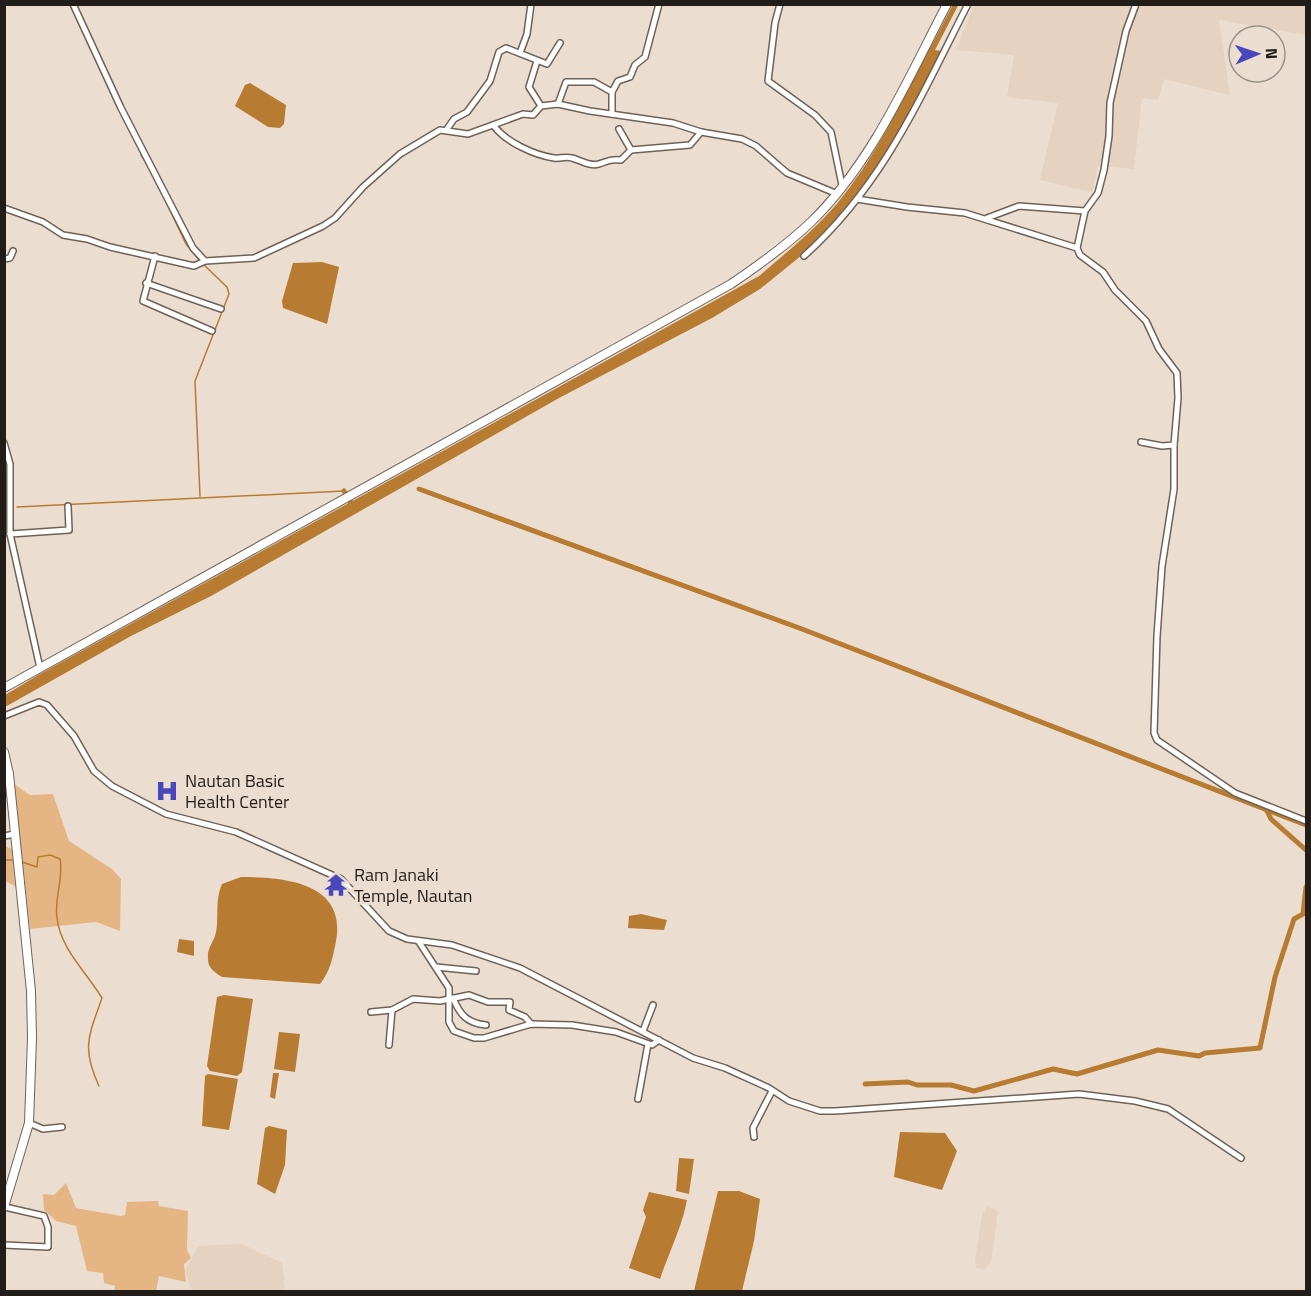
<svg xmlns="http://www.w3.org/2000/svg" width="1311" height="1296" viewBox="0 0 1311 1296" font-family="'Titillium Web',sans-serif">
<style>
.built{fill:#e5d2c0}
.green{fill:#e5b684}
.water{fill:#b87b32}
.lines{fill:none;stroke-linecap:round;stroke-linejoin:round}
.stream{stroke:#b87b32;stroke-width:1.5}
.canal{stroke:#b87b32;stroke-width:5}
.street-casing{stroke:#6e6257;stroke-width:8}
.secondary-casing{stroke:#6e6257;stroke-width:10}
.street{stroke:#fff;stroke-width:5}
.secondary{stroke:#fff;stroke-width:8}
.labels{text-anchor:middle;stroke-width:6;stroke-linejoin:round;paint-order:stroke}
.poi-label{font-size:18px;fill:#221d18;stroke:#ebded1;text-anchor:start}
</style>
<rect width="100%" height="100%" fill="#ebded1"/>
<!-- built -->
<g class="built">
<polygon points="974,5 1306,5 1306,35 1219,20 1230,95 1164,79 1158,100 1142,98 1134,169 1098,166 1092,192 1040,180 1058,103 1007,97 1014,55 956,50"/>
<polygon points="987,1207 995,1209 998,1213 991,1262 984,1270 976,1267 975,1261 982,1215"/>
<polygon points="242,1244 282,1263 285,1288 282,1291 192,1291 185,1271 198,1246"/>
</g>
<!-- green -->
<g class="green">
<polygon points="14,784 30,795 53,794 69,841 112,869 121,879 120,931 96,922 30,929"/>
<polygon points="5,846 12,849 15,886 5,881"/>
<polygon points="66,1183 76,1208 121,1216 125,1215 127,1202 158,1201 159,1206 188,1211 187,1250 191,1258 184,1264 186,1282 159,1276 156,1291 114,1291 115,1286 104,1283 103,1273 87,1271 76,1226 56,1221 44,1210 43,1194 54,1195"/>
</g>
<!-- water -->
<g class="water">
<path d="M928,49L941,51L901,130L859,193L807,251L760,289L712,318L559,398L211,596L131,636L5,707V695L40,674L759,276C788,251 820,226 843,196C878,152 904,99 928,49Z"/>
<polygon points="250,83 286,105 284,124 280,128 268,127 235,106 245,85"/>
<polygon points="322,262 339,267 327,324 283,308 282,301 293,263"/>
<path d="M241,877C283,877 347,882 336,941C333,957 330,972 320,984L222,977C214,972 208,968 208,959C207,949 212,944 215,936C220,921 214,902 222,884Z"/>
<polygon points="641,914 667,920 664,930 628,928 629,916"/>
<polygon points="179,939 194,941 194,956 177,952"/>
<polygon points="224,995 253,999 242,1072 237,1076 210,1071 207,1066 217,997"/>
<polygon points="279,1032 300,1034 295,1072 274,1069"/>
<polygon points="273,1073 279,1073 275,1099 270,1097"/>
<polygon points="208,1074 238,1079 229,1130 202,1126 205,1076"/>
<polygon points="269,1126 287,1130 285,1165 275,1194 257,1184 265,1128"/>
<polygon points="900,1132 945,1133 957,1151 942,1190 894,1177"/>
<polygon points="679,1158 694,1159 689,1194 676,1191"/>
<polygon points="718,1191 739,1191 760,1199 754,1241 742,1291 694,1291"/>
<path d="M649,1192L687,1200C682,1227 669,1252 660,1279L629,1268L646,1217L643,1210Z"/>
</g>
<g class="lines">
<!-- stream -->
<g class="stream">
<polyline points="141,155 147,164"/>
<polyline points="159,187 186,244 200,261"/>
<polyline points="200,496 195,381 229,294 227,287 203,264"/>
<polyline points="17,507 344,491"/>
<polyline points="4,860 15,860"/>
<path d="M22,862L37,867L38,857L50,855L60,859C64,877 54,898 57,918C60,948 87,973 102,998C89,1035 81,1048 99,1086"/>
<polyline points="1303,914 1306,916"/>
</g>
<!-- canal -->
<g class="canal">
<polyline points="929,56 956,4"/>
<polyline points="419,489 802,629 1306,825"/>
<polyline points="344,491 353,506"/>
<polyline points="1266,809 1271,819 1306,850"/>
<polyline points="865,1084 908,1082 917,1085 951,1085 974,1091 1053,1069 1077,1074 1158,1050 1199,1056 1205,1053 1260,1048 1275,977 1294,919 1303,914 1306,887"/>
</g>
<!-- street casing -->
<g class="street-casing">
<g id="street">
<polyline points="73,4 121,108 193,248 205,261 254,258 323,226 335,218 363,187 400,154 440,130 468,134 523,114 533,115 541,106 558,104 590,111 673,123 701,132 742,139 756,146 787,173 835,193"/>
<polyline points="780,4 775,23 768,81 815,115 831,132 842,185"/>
<polyline points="1136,4 1126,31 1110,103 1109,136 1104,170 1098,193 1085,211 1077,248 1080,255 1103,272 1115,290 1146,321 1159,349 1177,373 1178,398 1174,445 1162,446 1141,442"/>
<polyline points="520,53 527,34 531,4"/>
<polyline points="537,61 529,87 541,106"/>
<polyline points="612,92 618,81 630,77 635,65 645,57 659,4"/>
<polyline points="558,104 566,82 594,82 612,92 612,114"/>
<path d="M494,126C506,142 534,155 554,158C560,159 565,156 572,158C580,160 590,167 599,164C608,161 611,159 621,160L631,150L690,145L701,132"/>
<polyline points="447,129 454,119 467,112 490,81 499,52 506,48 547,64 560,43"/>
<polyline points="619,129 631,150"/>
<polyline points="857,199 907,207 965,213 1077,248"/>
<polyline points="4,208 43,222 63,235 87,239 110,247 194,266 205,261"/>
<polyline points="987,218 1019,206 1085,211"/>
<polyline points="155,256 143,301 212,331"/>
<path d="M804,256C884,184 920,98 968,4"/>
<polyline points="4,259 10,258 13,251"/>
<polyline points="146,283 221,309"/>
<polyline points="4,443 10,464 10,534 40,668"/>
<polyline points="1174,445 1174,489 1162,566 1157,636 1154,733 1157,740 1235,793 1306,821"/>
<polyline points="10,534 69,530 68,506"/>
<polyline points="4,716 39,702 47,705 74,736 94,771 112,786 166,814 236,832 341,879 389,931 407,939 452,945 520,968 693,1058 725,1068 769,1088 789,1101 820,1111 835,1111 1079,1094 1135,1101 1168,1109 1241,1158"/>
<polyline points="4,836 15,834"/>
<polyline points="419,942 449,988 449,1022 454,1031 474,1038 484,1038 531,1024 572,1025 616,1032 652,1045 659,1040"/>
<polyline points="436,967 476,971"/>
<path d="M453,998C460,1015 467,1023 486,1025"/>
<polyline points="371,1012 392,1010 413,999 440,1001 469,995 488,1002 510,1002 509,1010 525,1017 531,1024"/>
<polyline points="643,1031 653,1005"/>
<polyline points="389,1045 392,1010"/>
<polyline points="638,1099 648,1044"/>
<polyline points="29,1123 43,1129 62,1127"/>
<polyline points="754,1137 753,1128 772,1091"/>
<polyline points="4,1245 48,1247 48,1227 44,1216 5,1207"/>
</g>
</g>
<!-- secondary casing -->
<g class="secondary-casing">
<g id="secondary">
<path d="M4,688L731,284C759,265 786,246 811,222C872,163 908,79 947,4"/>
<polyline points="4,752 9,774 31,991 32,1038 29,1123 4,1207"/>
</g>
</g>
<!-- street -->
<use href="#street" class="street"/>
<!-- secondary -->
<use href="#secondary" class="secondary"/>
</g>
<!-- icons -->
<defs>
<g id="hospital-bare" transform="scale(1.8)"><path d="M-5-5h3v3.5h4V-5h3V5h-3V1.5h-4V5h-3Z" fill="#4a47bd" stroke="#ebded1" stroke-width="2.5" paint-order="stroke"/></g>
<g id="temple-bare" transform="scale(1.8)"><path d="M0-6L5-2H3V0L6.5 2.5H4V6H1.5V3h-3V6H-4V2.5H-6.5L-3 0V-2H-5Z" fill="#4a47bd" stroke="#ebded1" stroke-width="2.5" paint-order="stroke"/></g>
</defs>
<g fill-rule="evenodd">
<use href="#hospital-bare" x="167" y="791"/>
<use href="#temple-bare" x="336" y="885"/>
</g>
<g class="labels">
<!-- poi labels -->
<g class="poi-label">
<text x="185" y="787">Nautan Basic<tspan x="185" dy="21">Health Center</tspan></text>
<text x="354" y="881">Ram Janaki<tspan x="354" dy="21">Temple, Nautan</tspan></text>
</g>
</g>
<!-- border -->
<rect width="1311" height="1296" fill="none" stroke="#221d18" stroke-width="12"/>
<!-- north arrow -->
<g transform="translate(1257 54) rotate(88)"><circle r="28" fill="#ebded1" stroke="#9b9187" stroke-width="1.5"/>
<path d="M0-4.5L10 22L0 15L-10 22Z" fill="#4a47bd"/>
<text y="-9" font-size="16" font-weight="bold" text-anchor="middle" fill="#221d18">N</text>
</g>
</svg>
